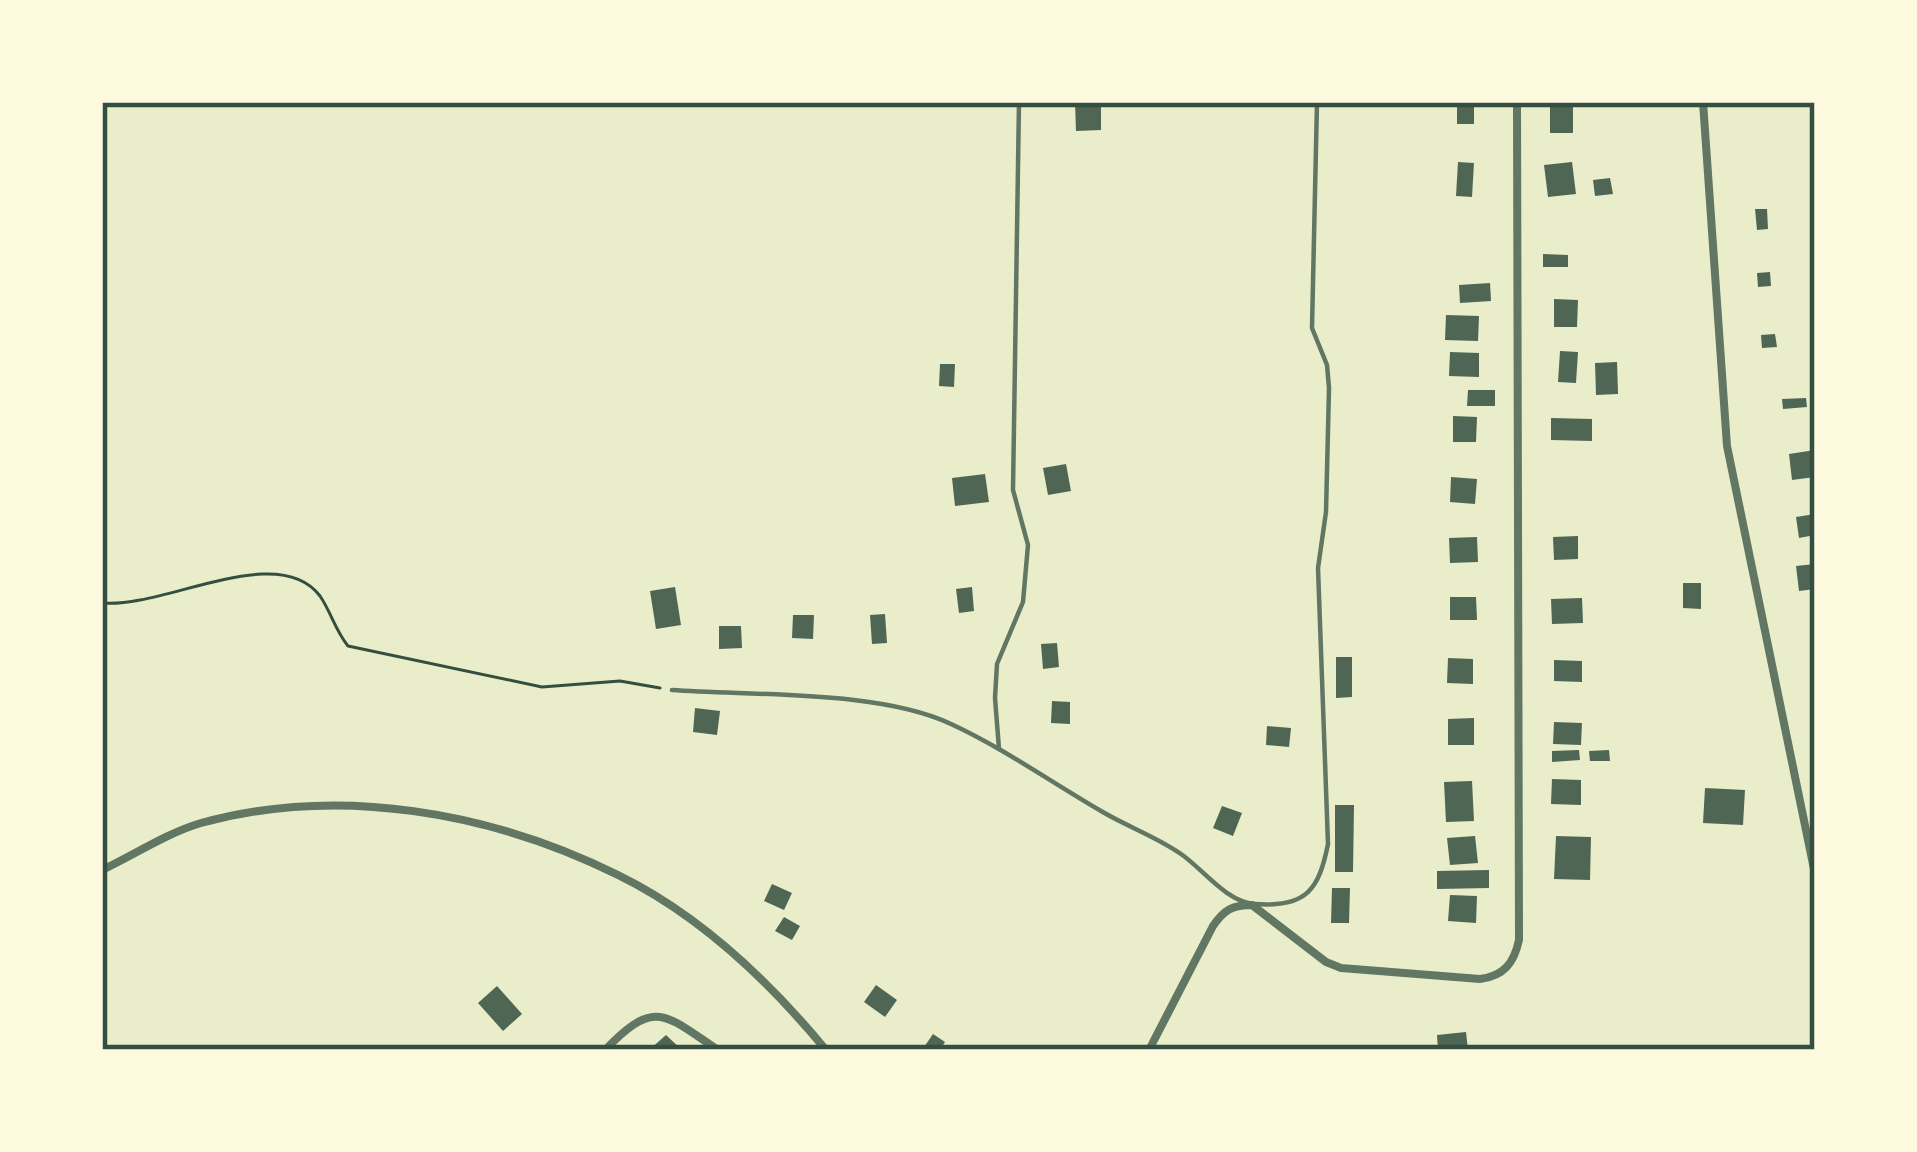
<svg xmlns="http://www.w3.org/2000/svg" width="1917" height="1152" viewBox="0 0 1917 1152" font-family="'Fira Sans',sans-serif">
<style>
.building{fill:#4f6655}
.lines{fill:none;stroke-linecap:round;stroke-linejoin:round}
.path{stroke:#344e41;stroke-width:3}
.service{stroke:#617663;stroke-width:4.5}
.minor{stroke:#617663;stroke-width:8}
.neatline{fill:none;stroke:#344e41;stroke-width:4.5}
</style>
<rect width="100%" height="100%" fill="#e9edc9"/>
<!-- building -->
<g class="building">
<polygon points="1075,102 1101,102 1101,130 1076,131"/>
<rect x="1457" y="102" width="17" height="22"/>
<rect x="1550" y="106" width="23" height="27"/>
<polygon points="1458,162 1474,163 1472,197 1456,196"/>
<polygon points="1572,162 1576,194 1548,197 1544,165"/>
<polygon points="1610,178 1613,194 1595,196 1593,180"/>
<polygon points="1755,209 1767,209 1768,229 1757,230"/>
<polygon points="1543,254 1568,255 1568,267 1543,267"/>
<polygon points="1770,272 1771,286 1758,287 1757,273"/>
<polygon points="1490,283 1491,301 1460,303 1459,285"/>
<polygon points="1554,299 1578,300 1577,327 1554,327"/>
<polygon points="1446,315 1479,316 1478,341 1445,340"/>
<polygon points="1775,334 1777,347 1762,348 1761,335"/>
<polygon points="1560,351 1578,352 1576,383 1558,382"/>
<polygon points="1450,352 1479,353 1479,377 1449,376"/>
<polygon points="1617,362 1618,394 1596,395 1595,363"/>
<polygon points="940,364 955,364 954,387 939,386"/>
<polygon points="1468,390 1495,390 1495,406 1467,406"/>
<polygon points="1806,398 1807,407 1783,409 1782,399"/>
<polygon points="1453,416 1477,417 1476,442 1453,442"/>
<polygon points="1551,418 1592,419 1592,441 1551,440"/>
<polygon points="1815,450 1815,477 1792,480 1789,454"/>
<polygon points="1066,464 1071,491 1048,495 1043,468"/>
<polygon points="985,474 989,502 955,506 952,478"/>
<polygon points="1451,477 1477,479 1475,504 1450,502"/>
<polygon points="1815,514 1815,535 1799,538 1796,517"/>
<polygon points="1578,536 1578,559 1554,560 1553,537"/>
<polygon points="1477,537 1478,562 1450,563 1449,538"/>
<polygon points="1815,564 1815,589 1799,591 1796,566"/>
<polygon points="1683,583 1701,583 1701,609 1683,608"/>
<polygon points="675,587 681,625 656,629 650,591"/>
<polygon points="972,587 974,611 959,613 956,589"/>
<polygon points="1450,597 1476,597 1477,620 1450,620"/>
<polygon points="1582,598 1583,623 1552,624 1551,599"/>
<polygon points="885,614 887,643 872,644 870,615"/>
<polygon points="793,615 814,615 813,639 792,638"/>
<polygon points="719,626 741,626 742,648 719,649"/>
<polygon points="1057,643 1059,667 1043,669 1041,644"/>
<polygon points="1336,657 1352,657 1352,697 1336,698"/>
<polygon points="1448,658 1473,659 1473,684 1447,683"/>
<polygon points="1554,660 1582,661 1582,682 1554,681"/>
<polygon points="1052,701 1070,702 1070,724 1051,723"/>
<polygon points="695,708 720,711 717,735 693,732"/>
<polygon points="1474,718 1474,745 1448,745 1448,719"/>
<polygon points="1554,722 1582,723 1581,745 1553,744"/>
<polygon points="1267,726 1291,728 1289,747 1266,745"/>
<polygon points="1579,750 1580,760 1552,762 1552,751"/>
<polygon points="1609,750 1610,761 1590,761 1589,751"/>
<polygon points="1552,779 1581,780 1581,805 1551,804"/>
<polygon points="1472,781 1474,821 1446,822 1444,782"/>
<polygon points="1705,788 1745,790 1743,825 1703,823"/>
<polygon points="1335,805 1354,805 1353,872 1335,872"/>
<polygon points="1222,806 1242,813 1233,836 1213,828"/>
<polygon points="1475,836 1478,863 1450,865 1447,838"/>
<polygon points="1556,836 1591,837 1590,880 1554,879"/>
<polygon points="1489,870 1489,888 1437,889 1437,871"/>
<polygon points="772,884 792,893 784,910 764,901"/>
<polygon points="1332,888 1350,888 1349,923 1331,923"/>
<polygon points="1450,895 1477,896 1476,923 1448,921"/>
<polygon points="784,917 800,926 792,940 775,931"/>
<polygon points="876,985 897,1000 885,1017 864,1002"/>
<polygon points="497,986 522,1014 503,1031 478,1003"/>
<polygon points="1466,1032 1468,1050 1438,1050 1437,1035"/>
<polygon points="933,1034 945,1042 940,1050 922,1050"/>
<polygon points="666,1035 682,1050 649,1050"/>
</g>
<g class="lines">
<!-- path -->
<path class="path" d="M102,603C163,609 278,540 320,596C331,612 335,630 348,646L542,687L620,681L660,688"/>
<!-- service -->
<g class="service">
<path d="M672,690C754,696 879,690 951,724C1003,748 1051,782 1101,811C1126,826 1157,837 1181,854C1203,869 1226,902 1255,904C1307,908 1319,889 1328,844L1318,568L1326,512L1329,388L1327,365L1312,328L1317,102"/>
<polyline points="999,749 995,698 997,664 1023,602 1028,545 1013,490 1019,102"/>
</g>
<!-- minor -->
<g class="minor">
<polyline points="1703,102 1727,446 1815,874"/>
<path d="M102,870C134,855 167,833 201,823C339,785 491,812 618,875C698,914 769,981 826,1050"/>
<path d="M605,1050C655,998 664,1014 718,1050"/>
<path d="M1149,1050L1213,926C1224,910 1232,905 1252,905L1326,962L1341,968L1480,979C1504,976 1514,963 1519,940L1517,102"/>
</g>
</g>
<!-- border -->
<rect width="1917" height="1152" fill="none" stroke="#fefae0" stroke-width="210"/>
<rect x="105" y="105" width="1707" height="942" class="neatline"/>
</svg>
